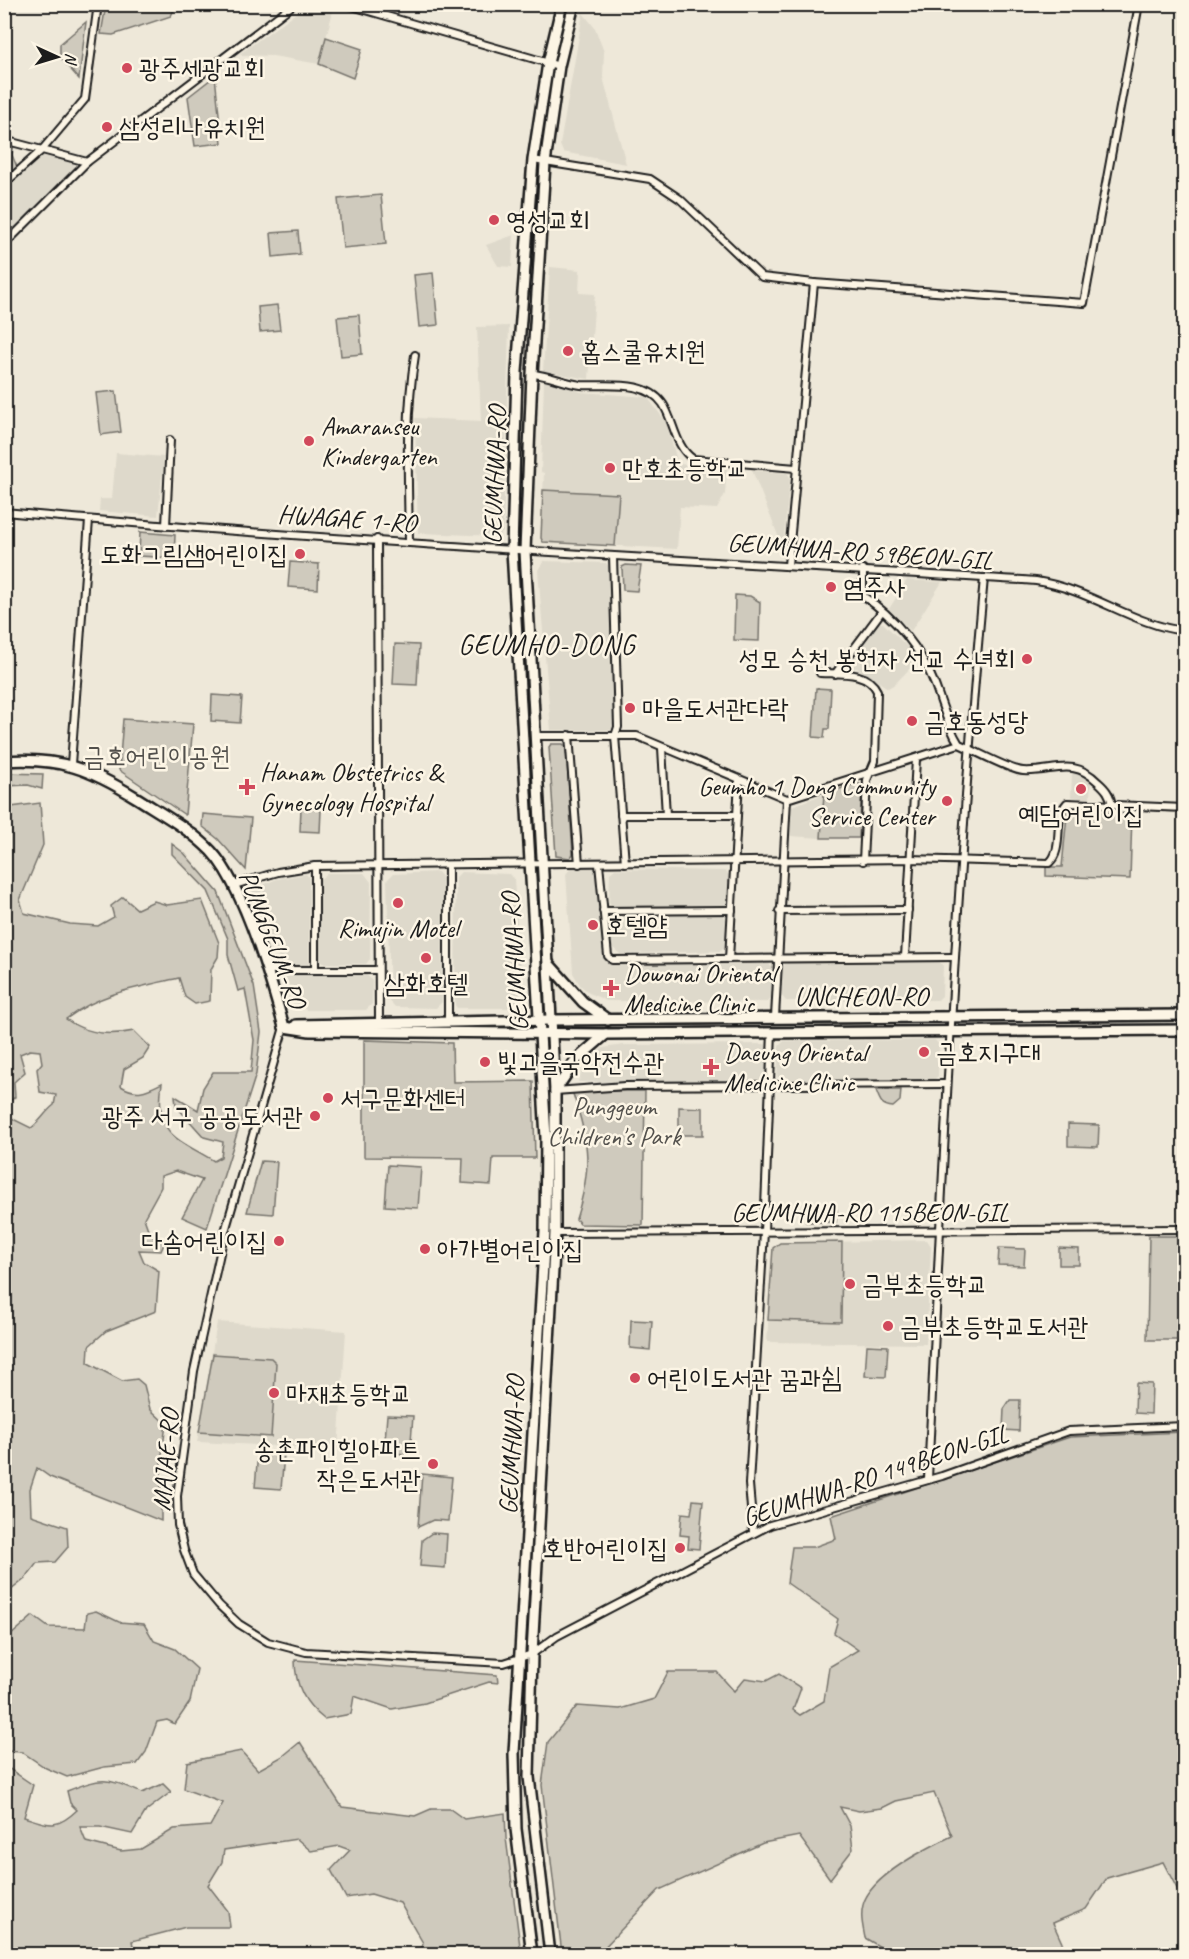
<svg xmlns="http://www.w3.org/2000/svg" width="1189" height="1959" viewBox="0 0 1189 1959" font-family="Caveat,'Poor Story',sans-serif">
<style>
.built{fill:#ded9cb}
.green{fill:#cfcabd;stroke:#76736c;stroke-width:1.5}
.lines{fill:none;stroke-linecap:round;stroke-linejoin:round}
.street-casing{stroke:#1c1c1c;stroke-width:10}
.secondary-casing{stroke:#1c1c1c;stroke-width:14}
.street{stroke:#fcf5e5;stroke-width:6}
.secondary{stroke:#fcf5e5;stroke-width:9}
.poi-dot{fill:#d1495b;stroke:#fcf5e5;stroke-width:2}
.labels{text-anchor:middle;stroke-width:5;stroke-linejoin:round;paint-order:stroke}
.poi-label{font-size:26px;fill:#1c1c1c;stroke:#fcf5e5;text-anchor:start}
.street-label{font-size:26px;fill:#1c1c1c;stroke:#fcf5e5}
.park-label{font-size:26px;fill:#52504c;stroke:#fcf5e5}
.quarter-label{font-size:28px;letter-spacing:1.5px;fill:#1c1c1c;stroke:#fcf5e5}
</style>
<rect width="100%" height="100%" fill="#eee8d9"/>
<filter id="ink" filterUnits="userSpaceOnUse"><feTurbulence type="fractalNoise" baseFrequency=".0167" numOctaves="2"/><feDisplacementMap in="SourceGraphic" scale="12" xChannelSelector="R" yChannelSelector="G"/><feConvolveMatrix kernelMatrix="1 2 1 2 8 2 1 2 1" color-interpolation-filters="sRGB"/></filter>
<g filter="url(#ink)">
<!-- built -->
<g class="built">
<polygon points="307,5 319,5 333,11 319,64 273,56 238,55"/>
<polygon points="583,13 595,28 604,52 603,77 626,164 563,152 560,145"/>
<polygon points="42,156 71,161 76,167 5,239 5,189"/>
<polygon points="514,235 512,267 498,266 486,245"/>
<polygon points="550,267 580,270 579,293 595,294 589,379 543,371"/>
<polygon points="509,326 503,532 498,536 418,533 415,418 481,421 477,327"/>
<polygon points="544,380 552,381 581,392 647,397 666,422 678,464 727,468 725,494 717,509 680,507 677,549 543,542 541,538 544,473 541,472"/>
<polygon points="116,453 164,457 158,516 99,511 100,499 112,499"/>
<polygon points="752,470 787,473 790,477 783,548"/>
<polygon points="544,561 606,563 609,567 615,727 612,730 551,730 538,570"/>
<polygon points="907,580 942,582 911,631 889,609"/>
<polygon points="879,623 883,623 917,656 917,661 895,684 888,688 857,668 847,668"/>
<polygon points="1072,771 1085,775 1091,781 1090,799 1071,797"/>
<polygon points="824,794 821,838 790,836 792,806"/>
<polygon points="571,868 594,868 597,873 604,960 608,963 769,964 773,969 772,997 768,1002 607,1001 589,993 580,985 573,973 566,874"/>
<polygon points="615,869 725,871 729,875 728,903 725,906 612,906 609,902 610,873"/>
<polygon points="438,872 443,878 442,1002 436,1008 395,1007 390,1001 387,880 393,874"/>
<polygon points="461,872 509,874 514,879 521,985 520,1003 515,1008 457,1008 455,1005 456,877"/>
<polygon points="328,873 364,873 371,882 370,959 366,964 323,963 318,957 319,880"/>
<polygon points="306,874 309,878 309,966 282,966 251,893 253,889 277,879"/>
<polygon points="615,914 723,914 726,919 725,947 721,951 620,954 612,947 611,918"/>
<polygon points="789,961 939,961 943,966 942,996 938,1000 786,1001 782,996 783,966"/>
<polygon points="284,973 367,975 372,981 372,1004 366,1010 306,1010 295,1001"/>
<polygon points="935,1040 939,1045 938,1076 934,1080 782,1081 777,1076 779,1046 784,1041"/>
<polygon points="765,1044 767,1047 766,1077 758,1081 578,1082 583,1069 603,1048 624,1045"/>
<polygon points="927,1240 931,1246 926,1344 767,1342 773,1248 780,1243"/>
<polygon points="217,1322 346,1331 338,1449 197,1442"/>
</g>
<!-- green -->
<g class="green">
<polygon points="106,5 106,4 176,5 171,16 113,35 101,34"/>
<polygon points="86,22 79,79 60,57 60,44"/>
<polygon points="326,37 362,49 353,78 319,64"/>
<polygon points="215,76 222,143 195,146 188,97"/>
<polygon points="13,148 12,155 17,167 5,178 5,155"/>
<polygon points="381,195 386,244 343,248 338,199"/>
<polygon points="298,231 300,254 273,257 271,233"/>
<polygon points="433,273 438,325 419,327 414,275"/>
<polygon points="277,305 280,330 260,332 258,307"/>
<polygon points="359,315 362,354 341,356 337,317"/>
<polygon points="116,391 121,432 101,435 96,393"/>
<polygon points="543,490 619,494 615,546 543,542 541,538"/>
<polygon points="140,532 175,535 174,558 139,556"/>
<polygon points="290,562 319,564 318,589 288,587"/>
<polygon points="626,565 641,566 637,591 623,590 622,567"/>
<polygon points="735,595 750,596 760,602 759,641 734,640"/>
<polygon points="395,644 419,645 417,685 393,684"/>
<polygon points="816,688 831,689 829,729 825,729 824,738 813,737"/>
<polygon points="212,695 242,697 240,723 211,721"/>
<polygon points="123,719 193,724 185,815 119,770"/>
<polygon points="551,744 563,744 566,747 573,854 570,858 556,856 549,747"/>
<polygon points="4,773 43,774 42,789 28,785 5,786"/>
<polygon points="858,783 862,786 859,838 821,838 824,794"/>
<path d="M40,803L43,845L20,900L24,913L70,924L98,926L114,917L111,906L123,897L137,909L154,901L167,905L202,900L219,943L218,957L211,969L210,1001L195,1004L185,997L179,978C138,987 100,993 66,1019C86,1034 110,1036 134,1031L150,1047L143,1058L124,1069L121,1086C137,1096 146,1091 162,1083C154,1135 176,1138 214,1161L221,1157L223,1142L204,1137L176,1106L175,1096L198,1110L203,1088L213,1072H251L254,1040L245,989L238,991L228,955V939L208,891L172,854V844L184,853L218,892L254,986L261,1032L256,1074L207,1228L182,1217L202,1180L176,1171L161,1176V1187L144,1218L149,1232L164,1244L161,1251L139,1250L144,1262L159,1271L156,1311L106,1331L89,1346L88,1363L122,1381L137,1379L144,1385L150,1409L166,1424L161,1462V1521L50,1477L37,1468L30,1489L31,1515L67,1527L68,1547L55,1562L37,1563L25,1579L10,1591L8,1612L5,1619V1119L7,1116L31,1128C40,1122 44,1113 54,1105L56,1095L40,1092L37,1069L42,1063L40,1051L30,1050L20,1054L25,1072L14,1082L15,1097L5,1105L4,808Z"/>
<polygon points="301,808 321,810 320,832 300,831"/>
<polygon points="1070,810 1132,814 1130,879 1046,876 1046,867 1062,867 1067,815"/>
<polygon points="203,814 251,818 246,870 218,839 202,826"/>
<polygon points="364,1040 452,1043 453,1082 533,1081 535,1158 493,1158 491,1185 462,1183 463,1158 364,1157"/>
<path d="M876,1090H901L900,1101L893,1107C881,1106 880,1101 876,1090Z"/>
<path d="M576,1091H645L643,1225L580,1224L576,1219C592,1169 590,1144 573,1094Z"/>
<polygon points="679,1107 703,1108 703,1135 679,1135"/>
<polygon points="1068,1124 1099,1125 1098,1147 1068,1146"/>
<polygon points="261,1161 277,1162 273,1214 247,1212"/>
<polygon points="388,1165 421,1167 418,1208 385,1206"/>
<polygon points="806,1208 837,1210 836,1222 806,1222"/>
<polygon points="1149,1236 1184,1236 1184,1340 1147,1340"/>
<polygon points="842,1242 841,1322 768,1320 773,1248 780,1243"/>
<polygon points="999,1248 1025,1249 1024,1266 998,1265"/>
<polygon points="1059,1248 1079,1249 1079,1265 1059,1265"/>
<polygon points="631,1320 652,1321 650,1350 630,1348"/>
<polygon points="867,1345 888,1346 886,1377 865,1376"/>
<polygon points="213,1354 271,1358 276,1363 271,1437 199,1432"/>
<polygon points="1136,1383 1152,1384 1151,1414 1135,1413"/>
<polygon points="1010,1400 1020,1400 1019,1431 1003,1430 1004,1409"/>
<polygon points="387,1415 413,1416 410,1454 384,1453"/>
<path d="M1184,1432V1902L1163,1862L1107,1878L1086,1909L1053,1923L1067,1954H892L865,1938C863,1927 860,1916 863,1905C870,1876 927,1848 952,1836L934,1793L896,1801L882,1808L859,1811L840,1807L850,1826L853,1849L830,1879L799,1836L763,1843L659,1890L598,1954H562L542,1785L548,1742L577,1706L620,1709L654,1699L668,1672H717L734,1691L745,1678L766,1681L779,1674L801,1688L793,1710L800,1715L824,1701L829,1667L858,1650L834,1633L838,1619L787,1583L792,1547H814L836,1539L831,1516L1070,1437Z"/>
<polygon points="258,1452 284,1454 281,1489 255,1487"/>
<polygon points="422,1474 452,1477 448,1521 433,1520 418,1527"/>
<polygon points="693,1500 703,1501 699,1549 688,1548 689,1536 680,1535 682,1513 691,1514"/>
<polygon points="432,1533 447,1534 445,1568 420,1566 422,1540"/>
<polygon points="96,1611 119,1622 144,1624 154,1641 175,1649 197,1669 190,1702 175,1724 167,1720 157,1722 146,1752 137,1764 104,1767 67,1777 46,1768 22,1752 5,1751 5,1631 10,1636 33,1616 48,1627 85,1628 87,1613"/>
<path d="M295,1660L497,1675L498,1683L489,1682L425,1703L392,1709L354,1696L351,1714L324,1719C305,1704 295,1686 295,1660Z"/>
<path d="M300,1742L342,1807L415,1816L431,1809H450L464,1819L505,1813L506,1838L521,1954H419L423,1943L400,1903L371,1894L346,1898L331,1870L350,1850L339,1846L311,1851L297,1839L224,1850L222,1862L208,1885L228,1911L230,1927H186L132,1941L135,1954H5V1766L33,1785L24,1817C50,1825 56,1830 77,1810L70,1803L67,1791C105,1776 106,1778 142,1793L163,1784L171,1792L146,1811L132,1834L100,1827H80L86,1842L121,1851L141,1849L174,1829L210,1826L223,1803L184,1789L187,1762L241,1751L258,1770L283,1756Z"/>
</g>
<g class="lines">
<!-- street casing -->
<g class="street-casing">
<g id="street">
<polyline points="345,4 559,66"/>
<polyline points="4,140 42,150 85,99 98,4"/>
<polyline points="533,160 650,179 680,199 762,277 814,283 788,565"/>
<polyline points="4,184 42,150 87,162 294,4"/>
<polyline points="4,245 87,162"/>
<polyline points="814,283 1084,303 1139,4"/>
<path d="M532,374C549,375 564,383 581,385C607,387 646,379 663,404C674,421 675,447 693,459L796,468"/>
<path d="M4,512C348,543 692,560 1036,581C1090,589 1133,625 1184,631"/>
<polyline points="166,526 170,440"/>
<polyline points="377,539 379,1023"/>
<path d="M409,542C408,479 405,417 415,355"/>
<polyline points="613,556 618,727 615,736 625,863"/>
<path d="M863,569V596C895,617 921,649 935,685C943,706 947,725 959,744C974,750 1009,770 1023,771C1053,773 1072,756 1098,782C1106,789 1110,794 1112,805"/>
<path d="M820,673C840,674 867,670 877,691L875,761L867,780L863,861"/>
<polyline points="835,674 882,611"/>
<polyline points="569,735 579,864"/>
<polyline points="534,736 637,736 787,799 959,744"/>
<polyline points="662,748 666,815"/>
<polyline points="71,764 89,520"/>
<polyline points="621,815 737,815"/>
<polyline points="599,864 608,956 612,960 953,957"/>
<polyline points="315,866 315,970 378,970"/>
<path d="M234,885L278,872L315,866L910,859L1049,863C1065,849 1052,819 1067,803L1184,808"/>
<polyline points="603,911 732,910"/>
<polyline points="779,911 908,910"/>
<polyline points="905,957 916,759"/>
<polyline points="729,959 739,780"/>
<polyline points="267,970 315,970"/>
<polyline points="775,1017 787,799"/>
<polyline points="448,1022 448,865"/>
<polyline points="284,1027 224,1235 194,1371 177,1496 178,1525 184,1550 193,1574 219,1605 239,1624 268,1642 306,1652 504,1663 532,1654 557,1636 770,1525 942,1476 1069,1431 1184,1426"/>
<polyline points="555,1091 625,1086 946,1084"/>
<polyline points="555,1233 1184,1229"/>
<path d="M928,1479C942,1178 956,878 984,578"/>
<polyline points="753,1532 749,1484 764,1232 772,1032"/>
</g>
</g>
<!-- secondary casing -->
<g class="secondary-casing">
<g id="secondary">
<path d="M4,761C60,757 90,769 137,798C162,814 190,829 211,851C243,885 271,980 284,1027"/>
<polyline points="549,964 583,1002 608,1020"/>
<polyline points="296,1025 551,1020 1184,1015"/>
<polyline points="284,1027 310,1031 606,1034 1184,1030"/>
<polyline points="555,1091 576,1060 606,1034"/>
<polyline points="532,1954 516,1829 514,1753 545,1231 546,1138 512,550 517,372 533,160 548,63 562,4"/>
<polyline points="550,1954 529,1777 532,1654 555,1233 555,1091 525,551 532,374 545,163 559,66 574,4"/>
</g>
</g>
<!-- street -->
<use href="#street" class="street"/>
<!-- secondary -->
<use href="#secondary" class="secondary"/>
</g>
</g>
<!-- markers -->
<g class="poi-dot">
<circle cx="127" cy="68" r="6"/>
<circle cx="107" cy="127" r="6"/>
<circle cx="494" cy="220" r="6"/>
<circle cx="568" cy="351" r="6"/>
<circle cx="309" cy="441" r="6"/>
<circle cx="610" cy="468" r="6"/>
<circle cx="300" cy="554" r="6"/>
<circle cx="831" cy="587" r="6"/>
<circle cx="1027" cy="659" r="6"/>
<circle cx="630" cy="708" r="6"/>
<circle cx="912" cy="721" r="6"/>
<path d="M244 778h6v6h6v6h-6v6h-6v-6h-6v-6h6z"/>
<circle cx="1081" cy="789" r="6"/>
<circle cx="947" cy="801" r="6"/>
<circle cx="398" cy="903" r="6"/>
<circle cx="593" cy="925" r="6"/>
<circle cx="426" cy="958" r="6"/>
<path d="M608 979h6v6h6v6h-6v6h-6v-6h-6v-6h6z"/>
<circle cx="924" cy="1052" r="6"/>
<circle cx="485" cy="1062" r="6"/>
<path d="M708 1058h6v6h6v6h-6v6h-6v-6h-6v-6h6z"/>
<circle cx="328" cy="1098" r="6"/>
<circle cx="315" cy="1116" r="6"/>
<circle cx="279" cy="1241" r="6"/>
<circle cx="425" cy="1249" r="6"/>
<circle cx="850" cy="1284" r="6"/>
<circle cx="888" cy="1326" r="6"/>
<circle cx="635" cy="1378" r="6"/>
<circle cx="274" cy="1393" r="6"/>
<circle cx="433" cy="1464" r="6"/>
<circle cx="680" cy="1548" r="6"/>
</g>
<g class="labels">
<!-- poi labels -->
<g class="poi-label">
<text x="139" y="77">광주세광교회</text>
<text x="119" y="136">삼성리나유치원</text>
<text x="506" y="229">영성교회</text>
<text x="580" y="360">홉스쿨유치원</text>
<text x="321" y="435">Amaranseu<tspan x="321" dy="30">Kindergarten</tspan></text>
<text x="622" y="477">만호초등학교</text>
<text x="288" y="563" text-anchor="end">도화그림샘어린이집</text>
<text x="843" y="596">염주사</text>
<text x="1015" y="668" text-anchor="end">성모 승천 봉헌자 선교 수녀회</text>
<text x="642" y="717">마을도서관다락</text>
<text x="924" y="730">금호동성당</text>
<text x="260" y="781">Hanam Obstetrics &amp;<tspan x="260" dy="30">Gynecology Hospital</tspan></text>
<text x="935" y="795" text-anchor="end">Geumho 1 Dong Community<tspan x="935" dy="30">Service Center</tspan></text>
<text x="1081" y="823" text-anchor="middle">예담어린이집</text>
<text x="605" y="934">호텔얌</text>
<text x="398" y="937" text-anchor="middle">Rimujin Motel</text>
<text x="624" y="982">Dowonai Oriental<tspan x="624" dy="30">Medicine Clinic</tspan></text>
<text x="426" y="992" text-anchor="middle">삼화호텔</text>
<text x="724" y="1061">Daeung Oriental<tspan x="724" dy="30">Medicine Clinic</tspan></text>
<text x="936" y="1061">금호지구대</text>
<text x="497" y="1071">빛고을국악전수관</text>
<text x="340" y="1107">서구문화센터</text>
<text x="303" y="1125" text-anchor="end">광주 서구 공공도서관</text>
<text x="267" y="1250" text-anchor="end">다솜어린이집</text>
<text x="437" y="1258">아가별어린이집</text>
<text x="862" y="1293">금부초등학교</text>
<text x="900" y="1335">금부초등학교도서관</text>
<text x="647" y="1387">어린이도서관 꿈과쉼</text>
<text x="286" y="1402">마재초등학교</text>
<text x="421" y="1458" text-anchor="end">송촌파인힐아파트<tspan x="421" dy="30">작은도서관</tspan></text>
<text x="668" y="1557" text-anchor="end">호반어린이집</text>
</g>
<!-- street labels -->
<g class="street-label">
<text transform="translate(494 475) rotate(-88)" y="9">GEUMHWA-RO</text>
<text transform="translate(347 518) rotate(4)" y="9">HWAGAE 1-RO</text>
<text transform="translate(860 551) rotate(4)" y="9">GEUMHWA-RO 59BEON-GIL</text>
<text transform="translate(273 939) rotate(69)" y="9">PUNGGEUM-RO</text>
<text transform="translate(514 962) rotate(-94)" y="9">GEUMHWA-RO</text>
<text x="861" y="1005">UNCHEON-RO</text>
<text x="870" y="1221">GEUMHWA-RO 115BEON-GIL</text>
<text transform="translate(511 1445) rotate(-87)" y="9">GEUMHWA-RO</text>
<text transform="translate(165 1460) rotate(-85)" y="9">MAJAE-RO</text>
<text transform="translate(875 1475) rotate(-18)" y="9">GEUMHWA-RO 149BEON-GIL</text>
</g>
<!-- park labels -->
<g class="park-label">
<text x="157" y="765">금호어린이공원</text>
<text x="614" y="1115">Punggeum<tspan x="614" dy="30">Children's Park</tspan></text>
</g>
<!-- quarter labels -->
<g class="quarter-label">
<text x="547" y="654">GEUMHO-DONG</text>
</g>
</g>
<!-- margin -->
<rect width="1189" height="1959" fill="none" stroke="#fcf5e5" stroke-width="24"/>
<rect x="12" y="12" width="1165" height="1935" fill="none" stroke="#1c1c1c" stroke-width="2" filter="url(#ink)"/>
<!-- north arrow -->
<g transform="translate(57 57) rotate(94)" stroke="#fcf5e5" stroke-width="4.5" paint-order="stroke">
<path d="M0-4.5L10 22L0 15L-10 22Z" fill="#1c1c1c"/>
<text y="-9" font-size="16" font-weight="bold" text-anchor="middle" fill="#1c1c1c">N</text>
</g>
</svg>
